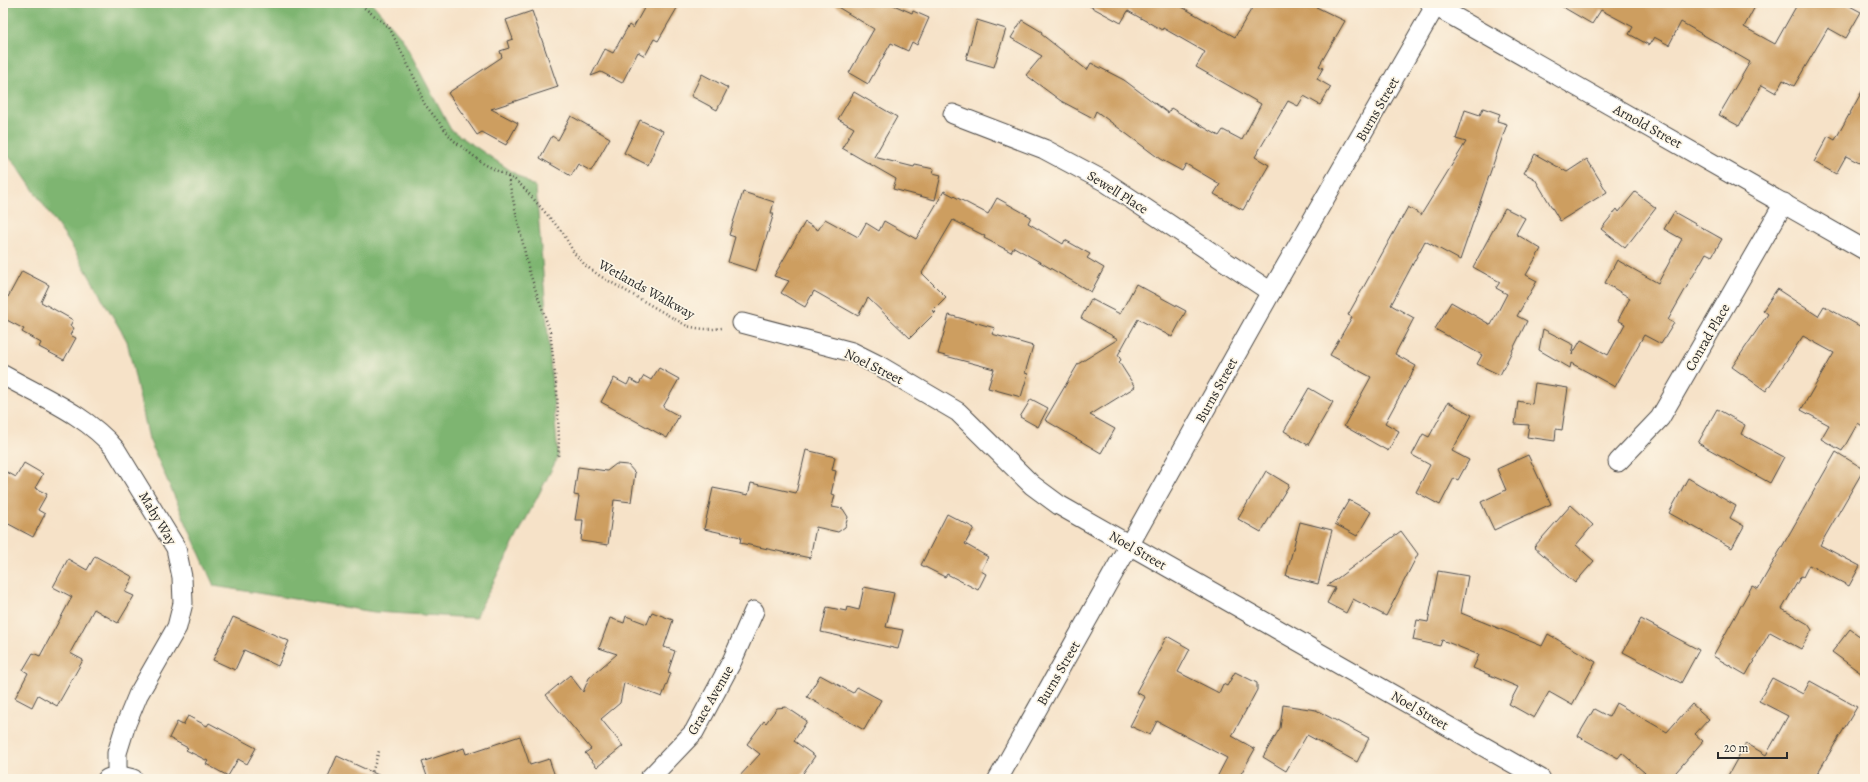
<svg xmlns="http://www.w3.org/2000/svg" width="1868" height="782" viewBox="0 0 1868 782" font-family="Alegreya,serif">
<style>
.forest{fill:#7eb571;stroke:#54704e}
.building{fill:#cd9e60}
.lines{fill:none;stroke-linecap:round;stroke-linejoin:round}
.street-casing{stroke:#494643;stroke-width:21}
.path{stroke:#494643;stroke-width:2.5;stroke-dasharray:1 3;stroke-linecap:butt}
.street{stroke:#fff;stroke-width:19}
.labels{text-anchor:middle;stroke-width:3.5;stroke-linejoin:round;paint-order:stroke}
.street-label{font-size:14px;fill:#2b2b2b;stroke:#fcf5e5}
</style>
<rect width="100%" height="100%" fill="#fcf5e5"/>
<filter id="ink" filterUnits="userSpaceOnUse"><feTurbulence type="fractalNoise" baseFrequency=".025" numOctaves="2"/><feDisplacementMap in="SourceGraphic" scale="8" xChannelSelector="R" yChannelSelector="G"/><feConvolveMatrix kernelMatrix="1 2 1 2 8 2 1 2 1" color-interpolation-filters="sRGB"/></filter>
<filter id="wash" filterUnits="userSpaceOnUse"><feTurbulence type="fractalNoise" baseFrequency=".012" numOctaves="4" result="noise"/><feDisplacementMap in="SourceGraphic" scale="16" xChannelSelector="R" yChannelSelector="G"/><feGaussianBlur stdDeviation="0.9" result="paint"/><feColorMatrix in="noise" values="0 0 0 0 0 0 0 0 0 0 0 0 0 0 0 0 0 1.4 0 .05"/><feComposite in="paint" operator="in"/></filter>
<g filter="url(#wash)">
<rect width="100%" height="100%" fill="#f6e2c8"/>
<!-- forest -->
<polygon class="forest" points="3,3 372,3 402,38 451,130 536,188 558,457 475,618 374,612 214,586 149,439 127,341 73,248 17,166 3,150"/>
<g id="blocks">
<!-- building -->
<g class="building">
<polygon points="647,3 680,3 658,41 654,39 645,56 638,52 622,83 601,72 591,76 605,49 613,53 629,25 633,28"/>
<polygon points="831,3 889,3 912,13 913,11 929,18 917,45 912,42 908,51 891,43 868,84 849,73 874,29"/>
<polygon points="1084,3 1175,3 1235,37 1255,3 1308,3 1345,21 1319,66 1323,68 1317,79 1331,87 1320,105 1304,96 1298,106 1288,101 1255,157 1269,165 1243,210 1214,194 1220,184 1186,164 1182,171 1160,159 1096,111 1093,118 1061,101 1026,75 1042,56 1011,38 1022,20 1042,32 1041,34 1087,70 1091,63 1124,80 1168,113 1171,108 1219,136 1223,130 1242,140 1261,104 1196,67 1205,52 1163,28 1162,30 1128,11 1121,23"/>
<polygon points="1556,3 1757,3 1744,27 1775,44 1798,3 1844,3 1861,12 1846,38 1828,28 1794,86 1783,80 1776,93 1762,85 1739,126 1719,115 1750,62 1681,22 1669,45 1654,37 1649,45 1629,34 1633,27 1601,10 1592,24"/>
<polygon points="532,11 558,87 491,109 518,123 506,145 482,132 477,135 448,93 502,57 500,51 509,48 507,41 513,39 506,20"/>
<polygon points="977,20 1006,29 994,67 966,59"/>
<polygon points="702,74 728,88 717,110 691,96"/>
<polygon points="1865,86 1865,166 1846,156 1836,174 1814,162 1828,136 1835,140"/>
<polygon points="854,92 897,117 874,157 914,167 915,165 934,169 933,173 941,175 935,200 893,189 896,179 842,148 854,128 838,119"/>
<polygon points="1483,108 1500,114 1497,121 1507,124 1460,260 1425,241 1391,305 1414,318 1395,354 1416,366 1385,423 1399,431 1388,451 1344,426 1371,377 1330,355 1352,317 1348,315 1408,207 1421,215 1466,142 1456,139 1465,110 1480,115"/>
<polygon points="571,116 610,138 591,171 578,164 571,176 540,158 552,136 558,140"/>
<polygon points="640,120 663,131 648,165 624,153"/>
<polygon points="1535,154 1567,172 1587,159 1607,192 1560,221 1535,179 1524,173"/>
<polygon points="944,191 988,214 997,198 1031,217 1028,223 1063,244 1065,240 1090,254 1087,258 1104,268 1091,292 1014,247 1011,252 984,238 985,236 953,220 922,273 946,297 932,311 936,312 910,338 868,298 858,316 814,291 805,307 781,293 789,281 774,276 805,222 818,230 825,219 858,237 866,223 879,231 884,221 916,239"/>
<polygon points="743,192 774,202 771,213 774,213 756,271 728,262 735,237 729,235"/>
<polygon points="1635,192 1656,208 1625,248 1601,229 1617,209 1619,212"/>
<polygon points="1505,208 1525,218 1516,234 1541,249 1526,275 1537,281 1517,316 1527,321 1500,375 1477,364 1482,355 1435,329 1451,302 1491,325 1507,294 1496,288 1500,282 1473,267"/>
<polygon points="1674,212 1722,239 1712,256 1706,253 1668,320 1674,323 1661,344 1644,335 1615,387 1571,363 1570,368 1539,350 1543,329 1574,345 1572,355 1581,340 1608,355 1625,324 1618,320 1630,298 1605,283 1617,260 1658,283 1682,239 1664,229"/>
<polygon points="22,271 49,285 41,302 73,320 70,326 74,328 70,335 76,338 64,360 39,347 41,343 22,332 24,329 3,318 3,294 8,297"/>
<polygon points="1136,284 1186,311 1172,337 1138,319 1118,355 1121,360 1119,362 1135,387 1090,415 1115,429 1101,453 1045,420 1078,364 1118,339 1081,318 1091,299 1120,314"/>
<polygon points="1777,289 1818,316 1824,306 1865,329 1865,428 1858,423 1842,451 1821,439 1829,425 1801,410 1834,353 1803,336 1766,391 1732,367 1768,314 1763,310"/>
<polygon points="949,315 995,328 992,334 1033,346 1025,373 1028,374 1021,397 988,388 994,369 938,354"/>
<polygon points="659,368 679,379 663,407 679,416 667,438 601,402 614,378 627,385 630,379 639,384 644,376 651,380"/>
<polygon points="1535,383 1568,388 1562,430 1556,429 1555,441 1527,437 1529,425 1515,424 1518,401 1532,404"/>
<polygon points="1309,388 1333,402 1308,445 1284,431"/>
<polygon points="1031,399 1048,408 1038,427 1020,417"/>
<polygon points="1448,402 1472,415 1452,451 1469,460 1458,480 1454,478 1440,505 1416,492 1430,465 1412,455 1423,434 1429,437"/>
<polygon points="1717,409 1745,425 1741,434 1784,457 1770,483 1698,443"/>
<polygon points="806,450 835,457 832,470 836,471 831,494 835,495 832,507 843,509 848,517 845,527 838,532 816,527 810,558 740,543 741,537 704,529 713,488 748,495 751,483 796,493"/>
<polygon points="1836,452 1864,469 1820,545 1860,566 1849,586 1809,565 1803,577 1801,576 1782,609 1808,624 1812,630 1801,649 1770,632 1746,675 1713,656 1752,586 1758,589"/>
<polygon points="1528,455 1551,504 1494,530 1481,502 1506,490 1497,469"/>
<polygon points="24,463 43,474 35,488 47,494 38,510 45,514 33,537 3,521 3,470 16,477"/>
<polygon points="616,464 628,465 635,473 631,502 614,500 608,545 581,541 583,520 575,520 579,496 574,495 578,467 607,471"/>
<polygon points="1266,471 1289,485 1261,532 1238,519"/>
<polygon points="1688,478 1736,506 1730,518 1744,526 1732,548 1669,513"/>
<polygon points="1349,500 1371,512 1357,536 1335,524"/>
<polygon points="1571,505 1593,525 1576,545 1594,561 1575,583 1534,547"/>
<polygon points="947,514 974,528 965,544 988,557 981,571 986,574 978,590 947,574 945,577 921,565"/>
<polygon points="1300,522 1332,530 1318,584 1286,576"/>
<polygon points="1401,531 1418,554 1386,616 1353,599 1346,613 1327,603 1335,588 1327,586"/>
<polygon points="95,556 133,577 125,592 134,596 118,623 94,609 70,653 83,660 57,706 38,695 32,707 15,698 28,673 23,670 33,653 40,656 72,597 53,587 68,559 87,570"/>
<polygon points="1438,571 1468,576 1461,613 1542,646 1548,634 1596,662 1572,705 1549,692 1534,718 1509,704 1518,687 1473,668 1479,655 1442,640 1440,646 1413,640 1417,620 1428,622"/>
<polygon points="864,587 894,593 886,627 903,630 898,649 821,632 827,607 846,611 847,607 859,610"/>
<polygon points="652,612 673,620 664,647 675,651 668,672 671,673 662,697 624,683 620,703 601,719 623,746 597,767 585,753 591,749 546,695 570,675 583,692 589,678 617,654 599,648 610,618 624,623 626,616 647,624"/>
<polygon points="233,617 289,641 278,666 244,650 235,670 213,660"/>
<polygon points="1641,619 1699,650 1681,683 1623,652"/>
<polygon points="1850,629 1865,640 1865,676 1832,652"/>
<polygon points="1167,636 1190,649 1178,672 1219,693 1223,684 1227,686 1235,672 1257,683 1257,690 1232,736 1255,749 1238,779 1216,779 1227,758 1157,721 1150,735 1130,726 1145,697 1136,692"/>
<polygon points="820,675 853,693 857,687 881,700 864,730 807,697"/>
<polygon points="1772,678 1803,694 1810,681 1857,707 1814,779 1726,779 1746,743 1766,755 1788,716 1759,701"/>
<polygon points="1616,703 1667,732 1692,704 1709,719 1695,734 1703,741 1670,779 1652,779 1622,753 1618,758 1578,736 1594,709 1609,717"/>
<polygon points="1283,705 1316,710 1369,738 1357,762 1307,735 1286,771 1263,757 1280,728"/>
<polygon points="786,707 807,721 794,741 815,756 799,779 737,779 760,754 747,744 764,721 766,723 777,708"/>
<polygon points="188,716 207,726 209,723 256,748 247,764 238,759 228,776 206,764 208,761 186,750 188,748 169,738 177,722 183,725"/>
<polygon points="520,736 530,765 549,759 556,779 428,779 422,762 464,748 466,754"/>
<polygon points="337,756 387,779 327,779"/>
</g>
</g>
</g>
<g filter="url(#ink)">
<use href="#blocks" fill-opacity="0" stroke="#494643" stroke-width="1"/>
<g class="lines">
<!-- street casing -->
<g class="street-casing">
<g id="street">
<polyline points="1430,3 1865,250"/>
<polyline points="953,114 1044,149 1104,181 1271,292"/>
<polyline points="742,323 852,352 878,365 958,412 1032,485 1059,505 1541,779"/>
<path d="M3,375C42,397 87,415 116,450L176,548L182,577L183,603L177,627L138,695L126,724L117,753V775L107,779"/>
<polyline points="1618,462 1660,418 1784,203"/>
<polyline points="117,775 133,779"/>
<polyline points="649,779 694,732 732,661 754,611"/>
<polyline points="998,779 1271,292 1437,3"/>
</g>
</g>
<!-- path -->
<g class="path">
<path d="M358,3L389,27L419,87L423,102L453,140L484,164L515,180L523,187L563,233L574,253L586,266L600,276L687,326C699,329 710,330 722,328"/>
<polyline points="508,177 529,271 550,331 557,391 559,440 558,457"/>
<polyline points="370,779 379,751"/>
</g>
<!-- street -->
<use href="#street" class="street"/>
</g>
</g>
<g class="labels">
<!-- street labels -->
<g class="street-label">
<text transform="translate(1377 109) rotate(-60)" y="5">Burns Street</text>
<text transform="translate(1648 126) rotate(29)" y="5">Arnold Street</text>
<text transform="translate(1118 192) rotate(32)" y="5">Sewell Place</text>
<text transform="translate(647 289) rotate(29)" y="5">Wetlands Walkway</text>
<text transform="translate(1707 337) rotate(-60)" y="5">Conrad Place</text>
<text transform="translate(874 366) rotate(26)" y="5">Noel Street</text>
<text transform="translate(1216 390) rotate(-61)" y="5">Burns Street</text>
<text transform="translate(158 518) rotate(59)" y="5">Mahy Way</text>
<text transform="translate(1138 550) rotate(30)" y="5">Noel Street</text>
<text transform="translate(1058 673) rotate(-60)" y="5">Burns Street</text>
<text transform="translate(710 700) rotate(-60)" y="5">Grace Avenue</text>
<text transform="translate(1420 710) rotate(30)" y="5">Noel Street</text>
</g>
</g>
<!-- margin -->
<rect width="1868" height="782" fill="none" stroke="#fcf5e5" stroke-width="16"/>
<!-- scale -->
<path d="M1718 752v6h69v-6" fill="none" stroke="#2b2b2b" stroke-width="2"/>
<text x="1724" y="752" font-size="12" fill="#2b2b2b" stroke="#fcf5e5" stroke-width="3" paint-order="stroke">20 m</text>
</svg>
